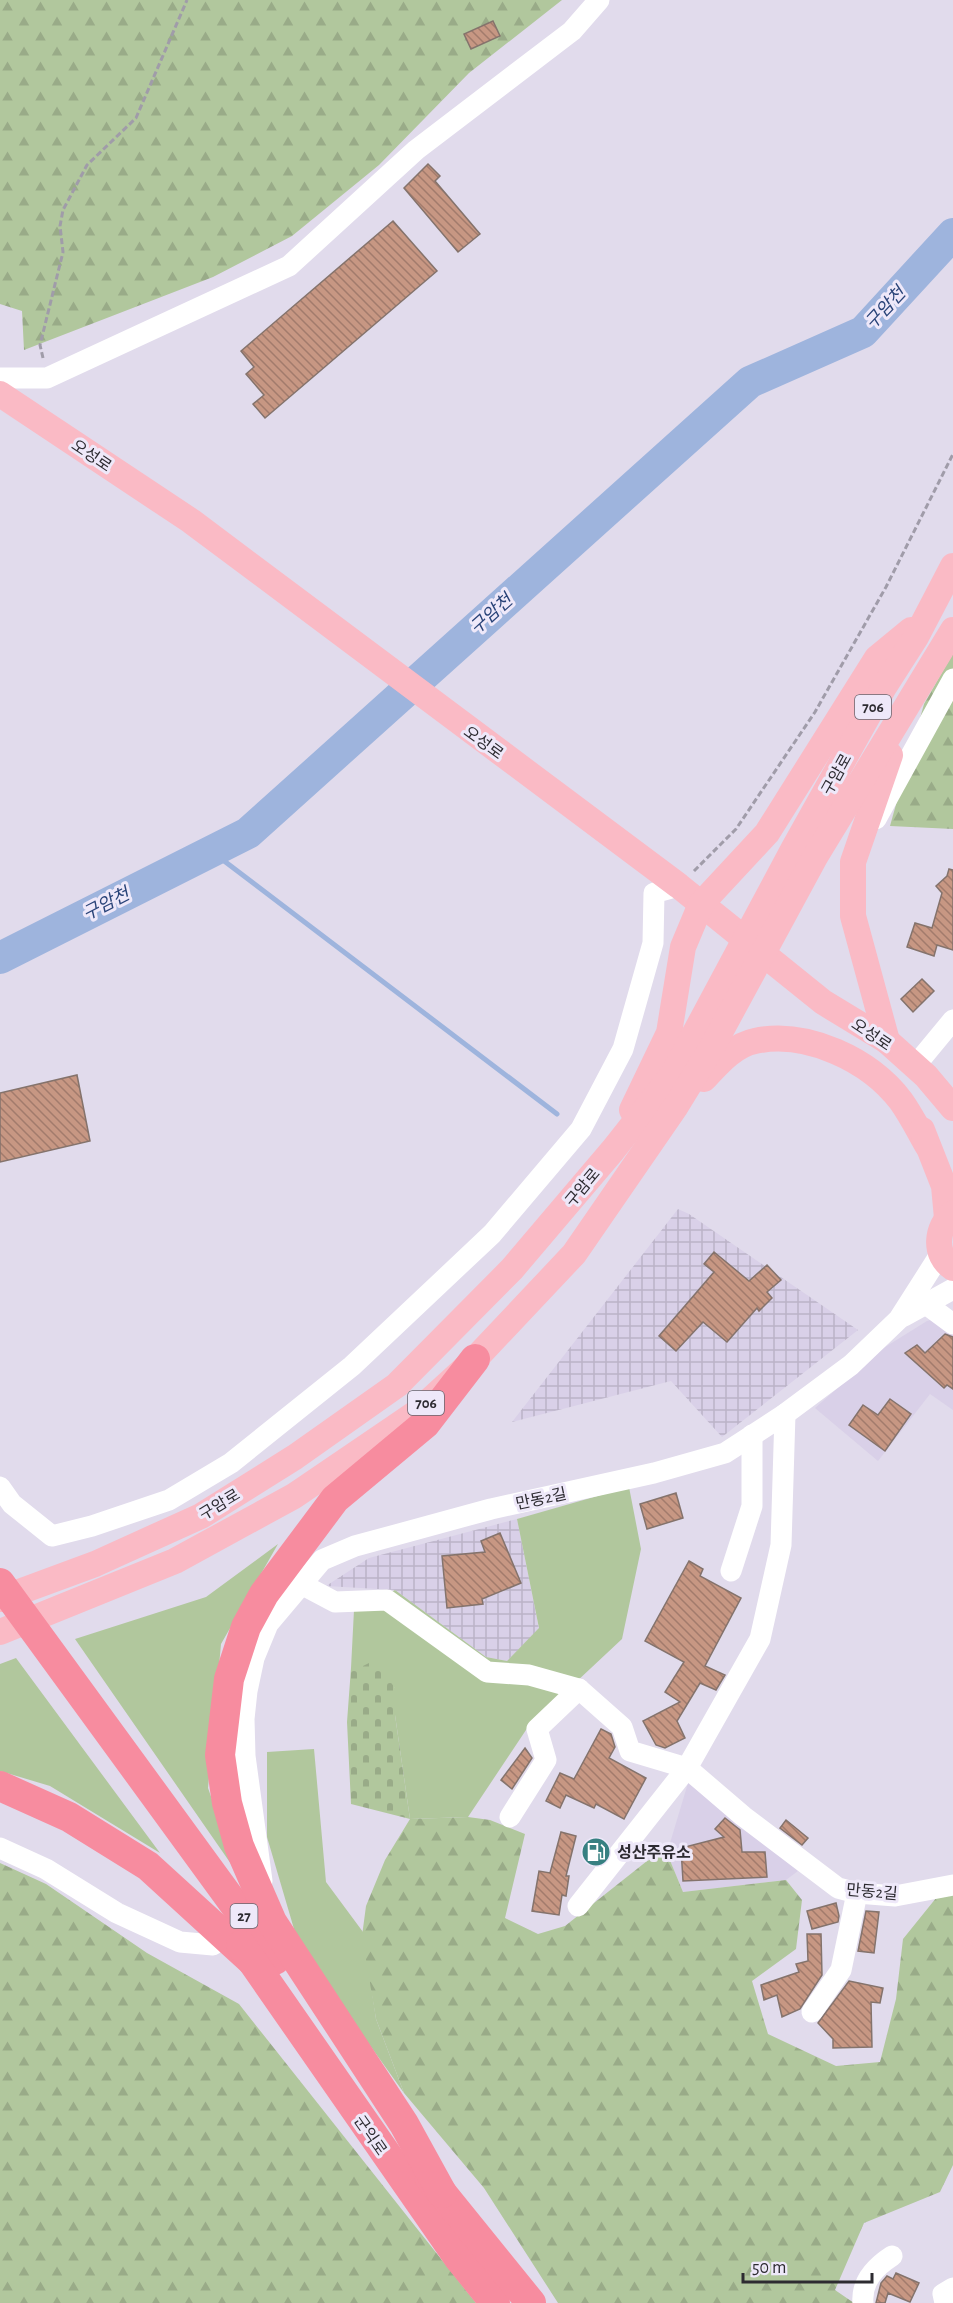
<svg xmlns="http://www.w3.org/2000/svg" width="953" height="2303" viewBox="0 0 953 2303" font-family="'Alegreya Sans','Noto Sans KR',sans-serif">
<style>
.built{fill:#d9d0e8}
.industrial{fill:url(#industrial-grid)}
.grass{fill:#b1c79d}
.forest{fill:url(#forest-firs)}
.cemetery{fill:url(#cemetery-stones)}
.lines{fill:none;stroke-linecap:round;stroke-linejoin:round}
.stream{stroke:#9eb4dd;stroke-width:5}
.river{stroke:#9eb4dd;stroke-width:32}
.building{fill:url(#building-back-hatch);stroke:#84736c;stroke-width:1.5}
.path{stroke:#a09ca9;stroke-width:3;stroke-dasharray:6 3;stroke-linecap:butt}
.minor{stroke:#fff;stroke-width:21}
.major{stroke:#fabac5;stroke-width:26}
.highway{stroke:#f78c9f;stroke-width:30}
.labels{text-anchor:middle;stroke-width:6;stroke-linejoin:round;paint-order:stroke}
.shield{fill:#eee8f9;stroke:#67646d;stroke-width:1.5}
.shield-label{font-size:15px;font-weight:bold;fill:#2d2b31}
.street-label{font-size:16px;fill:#2d2b31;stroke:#eee8f9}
.poi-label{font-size:16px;font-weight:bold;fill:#2d2b31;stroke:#eee8f9;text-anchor:start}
.water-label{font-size:18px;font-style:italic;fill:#294378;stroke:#eee8f9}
</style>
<defs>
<pattern id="industrial-grid" width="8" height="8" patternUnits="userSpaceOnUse" patternTransform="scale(1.5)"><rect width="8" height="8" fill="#d9d0e8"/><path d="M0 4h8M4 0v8" fill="none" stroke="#bbb3c7"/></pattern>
<pattern id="forest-firs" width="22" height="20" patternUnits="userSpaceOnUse" patternTransform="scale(1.5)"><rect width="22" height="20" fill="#b1c79d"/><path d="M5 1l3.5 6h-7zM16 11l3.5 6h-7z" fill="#99ab88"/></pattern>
<pattern id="cemetery-stones" width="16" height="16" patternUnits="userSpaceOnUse" patternTransform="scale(1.5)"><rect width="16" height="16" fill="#b1c79d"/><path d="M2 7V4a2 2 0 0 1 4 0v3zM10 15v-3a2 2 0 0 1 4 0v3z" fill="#99ab88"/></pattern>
<pattern id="building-back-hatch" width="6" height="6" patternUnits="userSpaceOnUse" patternTransform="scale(1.5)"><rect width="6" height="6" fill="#c79783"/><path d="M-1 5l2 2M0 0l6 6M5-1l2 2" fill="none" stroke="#a27b6c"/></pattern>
</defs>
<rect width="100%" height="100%" fill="#e1dbec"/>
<!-- built -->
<g class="built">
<polygon points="953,1314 953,1410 930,1394 878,1461 815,1408 882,1349 927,1321"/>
<polygon points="688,1783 798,1871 786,1880 683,1892 667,1853"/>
</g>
<!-- industrial -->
<g class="industrial">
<polygon points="678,1209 689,1214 858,1330 722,1437 671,1381 512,1422"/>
<polygon points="517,1519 539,1629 507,1661 486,1657 395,1590 326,1586 369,1558"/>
</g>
<!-- grass -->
<g class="grass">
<polygon points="629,1487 641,1549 622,1639 528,1727 468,1817 410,1819 395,1715 395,1688 359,1668 351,1668 354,1610 395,1590 486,1657 507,1661 539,1628 517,1519"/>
<polygon points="278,1544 221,1644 208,1788 238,1874 75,1639 206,1597"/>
<polygon points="16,1658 160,1853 50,1786 0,1771 0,1664"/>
<polygon points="314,1749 326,1882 363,1932 376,2019 404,2093 299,1946 267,1837 267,1752"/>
</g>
<!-- forest -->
<g class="forest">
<polygon points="0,0 562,0 469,73 379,165 292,236 213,277 24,350 22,311 0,304"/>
<polygon points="953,653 953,829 890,826 924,704"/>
<polygon points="468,1817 490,1820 525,1834 505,1918 538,1934 565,1926 647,1861 667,1853 683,1892 786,1880 802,1900 796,1949 752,1981 768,2034 836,2066 880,2062 896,1999 903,1939 953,1877 953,2165 940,2192 864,2223 835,2290 854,2303 558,2303 484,2188 404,2093 376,2019 362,1936 366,1906 385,1860 410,1819"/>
<polygon points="0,1863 46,1884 147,1953 239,2004 476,2303 0,2303"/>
</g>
<!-- cemetery -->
<polygon class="cemetery" points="375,1660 395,1688 395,1715 410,1819 351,1804 347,1722 351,1668 359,1668"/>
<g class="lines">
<!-- stream -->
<polyline class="stream" points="211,851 557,1114"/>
<!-- river -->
<polyline class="river" points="0,958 248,833 750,382 863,332 953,234"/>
</g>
<!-- building -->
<g class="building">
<polygon points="493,21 500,36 471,49 464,34"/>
<polygon points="428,164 440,176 435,181 480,234 458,252 404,188"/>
<polygon points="393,221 437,271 265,418 253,404 264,395 246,374 254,367 241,351"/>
<polygon points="949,869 953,870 953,950 937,945 934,956 907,947 915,923 932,928 942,893 936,886 947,876"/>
<polygon points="922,979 934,991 913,1012 901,999"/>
<polygon points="77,1075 90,1141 0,1162 0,1093"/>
<polygon points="714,1252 749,1281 767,1265 781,1280 767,1292 772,1298 759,1311 757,1308 727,1342 703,1322 676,1351 659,1336 714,1272 704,1264"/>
<polygon points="945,1334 953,1337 953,1389 947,1385 944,1388 905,1353 917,1345 925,1353"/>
<polygon points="890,1399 911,1414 885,1451 849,1425 863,1405 878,1415"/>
<polygon points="676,1493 683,1518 647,1529 640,1504"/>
<polygon points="500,1533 521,1583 482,1599 483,1604 447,1608 442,1556 485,1552 481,1541"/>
<polygon points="689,1561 703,1569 700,1576 741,1598 705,1666 725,1675 716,1690 700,1683 677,1721 685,1738 665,1748 656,1745 643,1721 680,1702 665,1692 684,1662 645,1641"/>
<polygon points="601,1729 611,1734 615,1747 609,1758 646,1778 624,1819 596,1804 594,1808 566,1795 560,1808 546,1801 560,1773 574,1779"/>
<polygon points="525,1748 532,1758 512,1789 501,1780"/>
<polygon points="725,1818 740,1830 742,1852 765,1852 767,1877 683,1881 681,1848 724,1837 715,1829"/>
<polygon points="786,1820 808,1838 802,1845 780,1828"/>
<polygon points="561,1832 576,1836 566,1876 569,1876 566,1896 562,1895 559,1915 532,1911 539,1871 550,1873"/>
<polygon points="836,1903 839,1916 838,1922 812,1929 807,1911"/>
<polygon points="866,1911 879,1912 874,1953 858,1951"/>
<polygon points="807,1934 821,1934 822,1975 800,2009 782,2017 777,1995 764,2000 761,1985 799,1972 796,1964 808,1961"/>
<polygon points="849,1981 883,1988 880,2003 871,2002 872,2047 833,2048 833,2039 818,2023"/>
<polygon points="896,2273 919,2283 910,2302 888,2293 885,2303 876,2303 881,2283 887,2276 893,2279"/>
</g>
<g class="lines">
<!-- path -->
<g class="path">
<polyline points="43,358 40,345 63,252 60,226 63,210 87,165 136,118 187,0"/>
<polyline points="694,871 736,829 815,712 886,587 953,454"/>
</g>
<!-- minor -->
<g class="minor">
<polyline points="0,378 47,378 289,266 416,150 572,31 599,0"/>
<polyline points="876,819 953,679"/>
<polyline points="915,1066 953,1020"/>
<polyline points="926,1304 953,1324"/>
<polyline points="904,1316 953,1289"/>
<polyline points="785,1414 781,1545 760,1639 687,1768 743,1816 838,1888 857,1893 895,1896 953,1885"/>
<polyline points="0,1487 12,1504 52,1536 92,1526 169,1500 231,1463 352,1366 492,1234 581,1129 623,1049 653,943 654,893 679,886"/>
<polyline points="731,1571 752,1506 752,1435"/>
<polyline points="301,1584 335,1602 387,1600 487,1672 529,1675 579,1689 622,1727 630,1751 687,1768 578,1906"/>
<polyline points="510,1817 546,1760 537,1729 579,1689"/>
<polyline points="0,1848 46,1869 117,1913 180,1942 213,1945"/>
<polyline points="262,1881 245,1756 244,1719 247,1691 254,1658 268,1624 322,1560 355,1546 491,1509 654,1473 725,1453 785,1414 851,1365 899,1319 941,1253"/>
<polyline points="812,2012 841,1970 857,1893"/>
<path d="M863,2303C861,2281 875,2267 892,2256"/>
<polyline points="945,2303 943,2294 953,2288"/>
</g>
<!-- major -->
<g class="major">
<polyline points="0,394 191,521 679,886 823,1002 887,1041 926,1076 953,1108"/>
<polyline points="887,1041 853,916 853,862 890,755"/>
<path d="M704,1079C718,1064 734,1045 755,1041C807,1030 870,1060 901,1101C911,1115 919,1131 927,1145"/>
<polyline points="632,1110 669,1033 683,947 701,904 767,833 877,658 911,630"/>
<polyline points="922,1130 944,1186 947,1218"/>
<path d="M953,1213C936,1227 933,1255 953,1268"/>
<polyline points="0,1599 95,1564 201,1516 295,1457 397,1385 512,1269 613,1150 673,1074 794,848 884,687 916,637 953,566"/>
<polyline points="0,1632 175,1561 294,1496 416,1413 475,1359 574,1254 676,1106 711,1049 815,857 953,630"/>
</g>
<!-- highway -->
<g class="highway">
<polyline points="0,1583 275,1960"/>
<polyline points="0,1786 69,1817 148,1866 252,1961"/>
<polyline points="241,1945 458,2257 495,2303"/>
<polyline points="429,2177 531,2303"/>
<polyline points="442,2193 404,2124 272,1922 239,1846 227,1803 220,1755 229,1679 246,1627 264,1594 335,1499 425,1424 475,1359"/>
</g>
</g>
<!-- icons -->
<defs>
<g id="fuel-disc" transform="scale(1.5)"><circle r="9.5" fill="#378081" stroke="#eee8f9"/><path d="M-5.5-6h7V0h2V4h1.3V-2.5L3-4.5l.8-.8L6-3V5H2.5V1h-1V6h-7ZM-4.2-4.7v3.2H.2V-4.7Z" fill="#fff"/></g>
</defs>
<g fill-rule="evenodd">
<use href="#fuel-disc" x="596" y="1852"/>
</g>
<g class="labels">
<!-- shield labels -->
<g class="shield">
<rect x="855" y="695" width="36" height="24" rx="4.5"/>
<rect x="408" y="1391" width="36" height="24" rx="4.5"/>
<rect x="230.5" y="1904" width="27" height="24" rx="4.5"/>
</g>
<g class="shield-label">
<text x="873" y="712">706</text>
<text x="426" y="1408">706</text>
<text x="244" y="1921">27</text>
</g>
<!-- street labels -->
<g class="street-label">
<text transform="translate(92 455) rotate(34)" y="6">오성로</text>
<text transform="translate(484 742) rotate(36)" y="6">오성로</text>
<text transform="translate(836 774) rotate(-61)" y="6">구암로</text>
<text transform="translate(872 1034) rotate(34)" y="6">오성로</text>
<text transform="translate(582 1187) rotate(-50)" y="6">구암로</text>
<text transform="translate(541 1498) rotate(-12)" y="6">만동2길</text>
<text transform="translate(219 1504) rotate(-31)" y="6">구암로</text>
<text transform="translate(872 1891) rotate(5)" y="6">만동2길</text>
<text transform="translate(371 2135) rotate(55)" y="6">군익로</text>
</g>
<!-- poi labels -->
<g class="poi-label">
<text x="617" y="1858">성산주유소</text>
</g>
<!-- water labels -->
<g class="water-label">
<text transform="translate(885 308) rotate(-47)" y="6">구암천</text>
<text transform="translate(491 614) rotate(-42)" y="6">구암천</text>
<text transform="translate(106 904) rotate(-27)" y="6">구암천</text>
</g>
</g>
<!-- scale -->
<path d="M743 2273v9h129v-9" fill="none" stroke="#2d2b31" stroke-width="3"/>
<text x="752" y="2273" font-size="18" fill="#2d2b31" stroke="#eee8f9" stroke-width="4.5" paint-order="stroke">50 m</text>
</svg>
